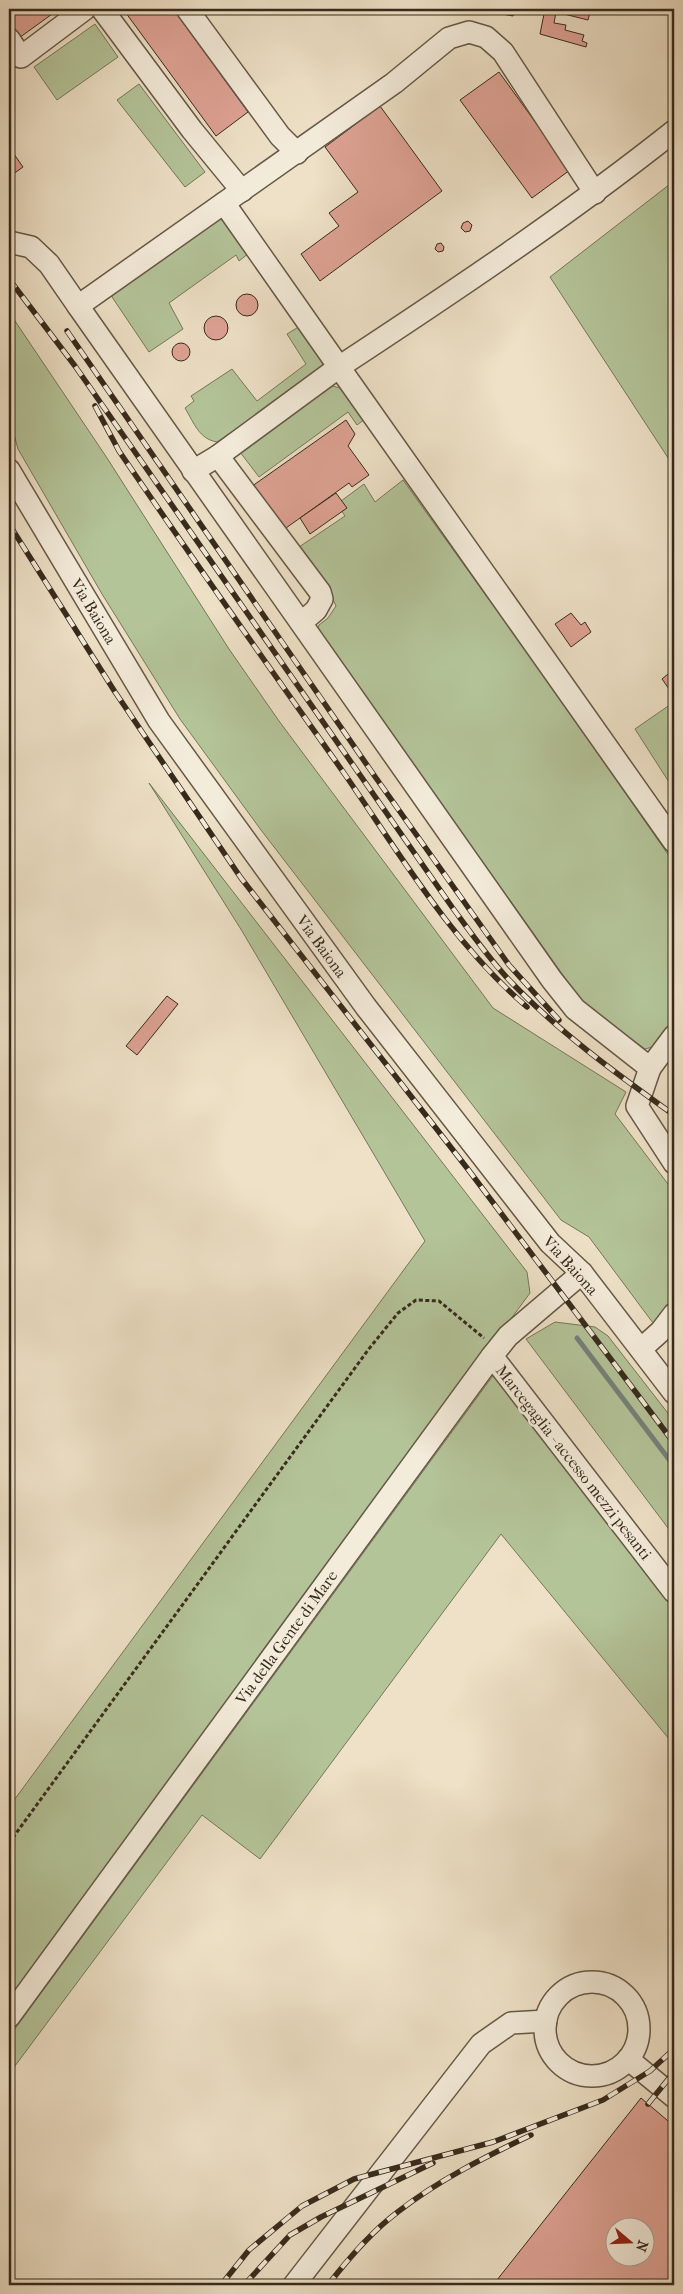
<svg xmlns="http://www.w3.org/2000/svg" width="683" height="2294" viewBox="0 0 683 2294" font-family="'IM FELL French Canon',serif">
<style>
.green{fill:#b4c499;stroke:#76775a}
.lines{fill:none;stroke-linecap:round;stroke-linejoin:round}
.stream{stroke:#73827b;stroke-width:5}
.building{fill:#dea294;stroke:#372a1c;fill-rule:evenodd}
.minor-casing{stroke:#655847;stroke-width:24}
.path{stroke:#372a1c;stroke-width:3;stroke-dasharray:4 2.5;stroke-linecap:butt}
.minor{stroke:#f4ecdb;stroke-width:21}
.rail-casing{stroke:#372a1c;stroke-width:5.5}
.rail{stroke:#f4ecdb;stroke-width:4;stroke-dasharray:11;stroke-linecap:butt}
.labels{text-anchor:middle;stroke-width:5;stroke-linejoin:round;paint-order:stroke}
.street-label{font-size:16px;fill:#372a1c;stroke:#f4ecdb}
</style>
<rect width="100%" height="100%" fill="#eee1c7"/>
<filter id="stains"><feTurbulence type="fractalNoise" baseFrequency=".004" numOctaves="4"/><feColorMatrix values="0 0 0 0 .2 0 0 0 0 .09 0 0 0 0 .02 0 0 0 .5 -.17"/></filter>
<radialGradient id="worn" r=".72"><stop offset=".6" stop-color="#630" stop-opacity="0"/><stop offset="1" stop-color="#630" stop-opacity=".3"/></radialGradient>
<!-- green -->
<g class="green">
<polygon points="95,24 118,57 57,100 34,67"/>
<polygon points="139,84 205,172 185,187 117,100"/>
<polygon points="674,181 674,467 550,277"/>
<polygon points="220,219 229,224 249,253 239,261 236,255 169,303 183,329 149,352 112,297 113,291"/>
<polygon points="9,312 107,458 229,649 279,721 493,1008 626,1092 615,1114 674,1192 674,1296 659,1318 653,1323 589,1237 561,1220 261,830 180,719 102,594 18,449 9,416"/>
<path d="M300,326L322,357L323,368L315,376L217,442C199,439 194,423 185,408L194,401L191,396L232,369L257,401L306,364L287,334Z"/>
<polygon points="333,386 343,389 365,419 357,425 348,412 259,477 240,452 318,395"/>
<polygon points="403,480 548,682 674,863 674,1020 656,1046 645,1049 584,1005 395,738 316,637 319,625 328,618 336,606 328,588 299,547 345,516 337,504 364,484 375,502"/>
<polygon points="674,702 674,790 635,729"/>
<polygon points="149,783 527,1272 530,1293 9,2001 9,1807 425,1241 242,931"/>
<polygon points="555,1322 595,1327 608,1336 674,1421 674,1536 526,1339"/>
<polygon points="495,1373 674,1609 674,1745 501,1534 260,1859 202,1815 9,2074 9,2037"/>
</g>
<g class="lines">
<!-- stream -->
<polyline class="stream" points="577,1338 674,1466"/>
</g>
<!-- building -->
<g class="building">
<polygon points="9,9 59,9 19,38 9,24"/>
<polygon points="123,9 173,9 248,112 216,136"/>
<polygon points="475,9 515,9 513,16"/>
<polygon points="545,9 591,9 588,20 556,12 554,23 566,25 565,30 584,35 582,41 587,43 586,47 540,34"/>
<polygon points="499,72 570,170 532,198 460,100"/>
<polygon points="380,106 442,191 320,281 301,254 339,226 329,213 358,192 325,147"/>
<polygon points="9,147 23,167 9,177"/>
<polygon points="468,221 472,225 470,231 465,232 461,228 463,223"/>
<polygon points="441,243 444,247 443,251 438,252 435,249 437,244"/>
<circle cx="247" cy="305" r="11"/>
<circle cx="216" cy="328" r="12"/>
<circle cx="181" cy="352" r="9"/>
<polygon points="346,420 355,434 348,446 369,475 352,487 349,483 279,533 248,489"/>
<polygon points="336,493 347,508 310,534 300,518"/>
<polygon points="571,613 581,625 585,622 591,632 571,647 555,624"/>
<polygon points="674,669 674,696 662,679"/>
<polygon points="167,996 178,1004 137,1055 126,1046"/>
<path d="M641,2098L674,2126V2285H493ZM616,2226H646V2256H616Z"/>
</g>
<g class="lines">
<!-- minor casing -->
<g class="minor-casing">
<g id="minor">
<polyline points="102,9 192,130 242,191"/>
<polyline points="187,9 280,136 297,153"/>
<polyline points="9,39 21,57 85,9"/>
<polyline points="595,193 503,52 486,37 469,32 449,38 394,83 78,306 552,980 575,1009 650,1068 637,1106 674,1163"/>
<path d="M224,203L339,367C453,292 567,216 674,131"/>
<polyline points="9,242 31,247 49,264 78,306"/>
<polyline points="218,456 320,592 322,599 316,610 302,622"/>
<polyline points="9,470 159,721 366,1007 550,1243 582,1273 674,1393"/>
<polyline points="193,471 218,456 339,367 674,842"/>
<polyline points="650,1068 674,1036"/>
<polyline points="641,1349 661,1331 674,1314"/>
<polyline points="492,1356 674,1592"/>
<circle cx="592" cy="2029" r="47"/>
<polyline points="9,2017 492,1356 508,1336 582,1273"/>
<polyline points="628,2059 674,2097"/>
<polyline points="294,2285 481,2044 511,2023 546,2021"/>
</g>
</g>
<!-- path -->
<polyline class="path" points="9,1843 368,1350 398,1313 416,1300 439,1301 484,1338"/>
<!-- minor -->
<use href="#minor" class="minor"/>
<!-- rail casing -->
<g class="rail-casing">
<g id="rail">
<path d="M9,279L75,366L452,907C471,933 489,959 511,982C560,1033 617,1074 674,1115"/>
<polyline points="67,331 376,778 509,965 559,1020"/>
<path d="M95,406L119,451C193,560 270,668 346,776C401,856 453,944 527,1007"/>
<polyline points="9,524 115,692 241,878 467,1168 674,1443"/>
<polyline points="648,2104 674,2072"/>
<polyline points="221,2285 249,2250 302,2206 354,2179 493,2142 603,2100 650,2071 674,2049"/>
<polyline points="244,2285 290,2235 321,2217 433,2163"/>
<path d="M328,2285C348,2259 372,2231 399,2211C439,2180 485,2157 531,2135"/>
</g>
</g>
<!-- rail -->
<use href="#rail" class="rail"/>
</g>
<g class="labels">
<!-- street labels -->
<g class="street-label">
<text transform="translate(94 611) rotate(59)" y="6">Via Baiona</text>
<text transform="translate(322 946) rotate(54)" y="6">Via Baiona</text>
<text transform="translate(571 1265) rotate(48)" y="6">Via Baiona</text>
<text transform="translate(574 1462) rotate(52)" y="6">Marcegaglia - accesso mezzi pesanti</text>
<text transform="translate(286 1637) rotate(-54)" y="6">Via della Gente di Mare</text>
</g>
</g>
<!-- margin -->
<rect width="683" height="2294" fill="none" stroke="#eee1c7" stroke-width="30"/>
<rect x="10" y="10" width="663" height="2274" fill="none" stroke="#372a1c" stroke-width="2.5"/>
<rect x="15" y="15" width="653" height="2264" fill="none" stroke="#372a1c"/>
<!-- north arrow -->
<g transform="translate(630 2242) rotate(109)"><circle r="24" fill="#f4ecdb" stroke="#a89e8f"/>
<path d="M0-4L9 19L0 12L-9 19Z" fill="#8f2418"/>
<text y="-8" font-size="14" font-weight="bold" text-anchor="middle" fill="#372a1c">N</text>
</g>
<rect width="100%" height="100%" filter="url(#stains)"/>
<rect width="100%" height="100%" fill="url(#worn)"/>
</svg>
